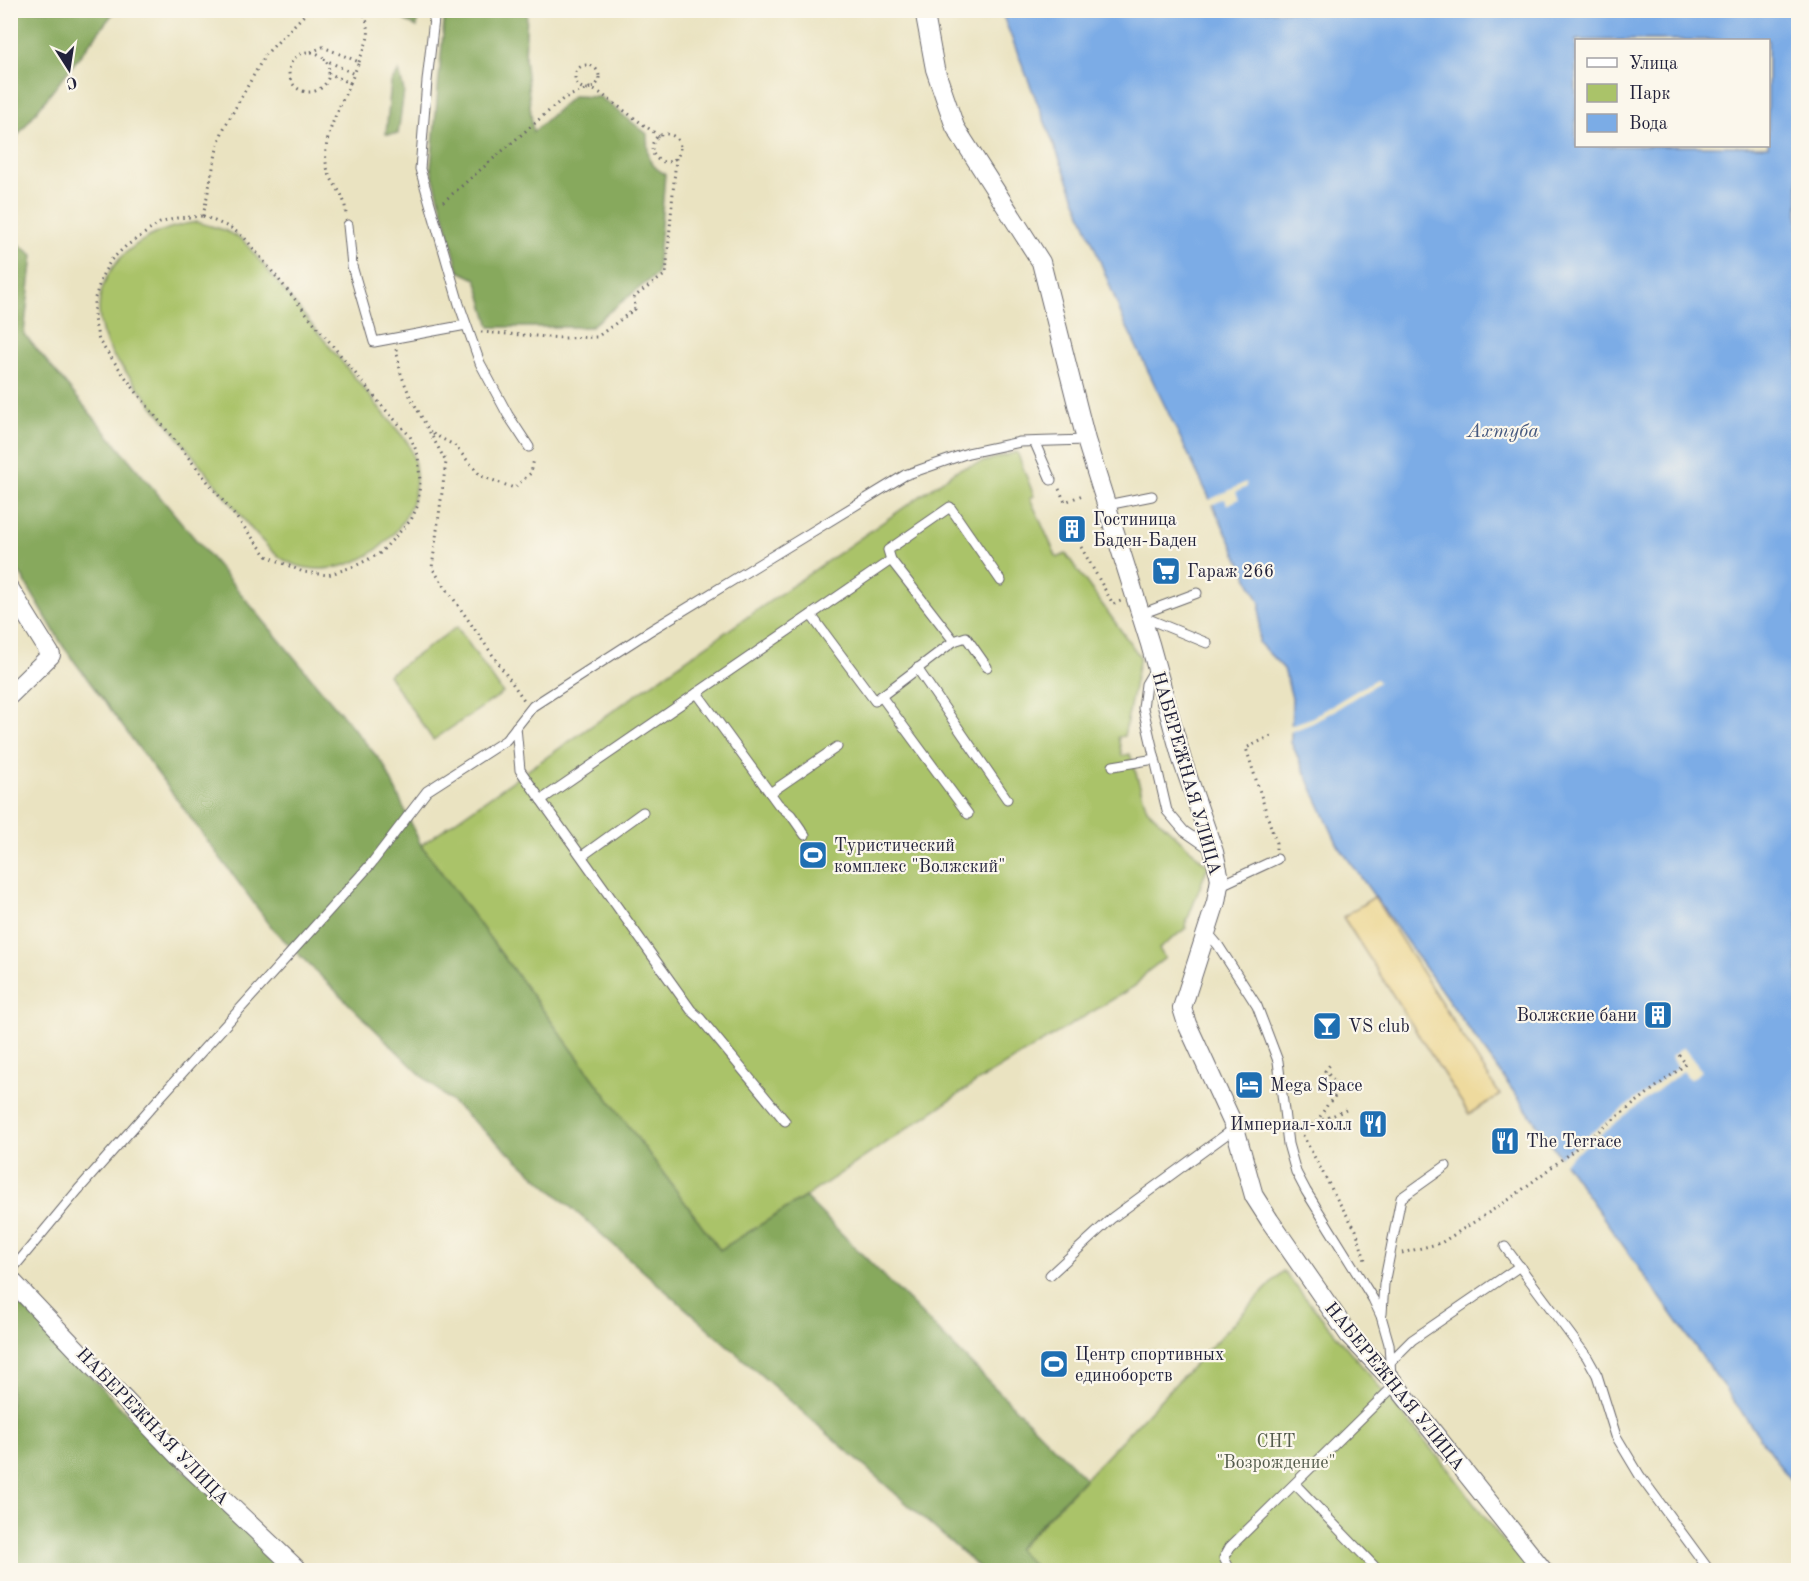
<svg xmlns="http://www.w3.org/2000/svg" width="1809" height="1581" viewBox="0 0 1809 1581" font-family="'Old Standard TT',serif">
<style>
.green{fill:#aac369;stroke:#667252;stroke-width:1.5}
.forest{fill:#87a95d;stroke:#54664c;stroke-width:1.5}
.sand{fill:#eeda9e;stroke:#887e6c;stroke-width:1.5}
.water{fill:#7bace6;stroke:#4e6790;stroke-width:1.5;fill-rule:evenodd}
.pier{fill:#eae3c1}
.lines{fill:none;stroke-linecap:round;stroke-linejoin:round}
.service-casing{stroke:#68666a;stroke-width:11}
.minor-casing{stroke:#68666a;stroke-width:20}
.path{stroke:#68666a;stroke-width:3;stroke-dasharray:1.5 4.5;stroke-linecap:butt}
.service{stroke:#fff;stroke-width:9}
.minor{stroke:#fff;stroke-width:18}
.labels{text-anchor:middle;stroke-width:4.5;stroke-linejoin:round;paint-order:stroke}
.poi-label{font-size:18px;fill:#22223b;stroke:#fbf7ec;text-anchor:start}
.street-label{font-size:18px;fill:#22223b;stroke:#fbf7ec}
.park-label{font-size:18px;fill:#525a4b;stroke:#fbf7ec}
.water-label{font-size:20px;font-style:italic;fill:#46597f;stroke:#fbf7ec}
</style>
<rect width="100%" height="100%" fill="#fbf7ec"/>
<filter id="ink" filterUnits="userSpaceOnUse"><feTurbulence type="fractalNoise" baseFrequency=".0167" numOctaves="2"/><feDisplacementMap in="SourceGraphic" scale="12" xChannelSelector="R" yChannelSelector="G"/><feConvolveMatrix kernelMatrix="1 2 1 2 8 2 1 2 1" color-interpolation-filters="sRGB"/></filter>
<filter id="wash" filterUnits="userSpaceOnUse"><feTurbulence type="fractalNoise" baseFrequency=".008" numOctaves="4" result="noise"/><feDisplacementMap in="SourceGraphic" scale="24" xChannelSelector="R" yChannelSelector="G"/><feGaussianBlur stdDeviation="1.35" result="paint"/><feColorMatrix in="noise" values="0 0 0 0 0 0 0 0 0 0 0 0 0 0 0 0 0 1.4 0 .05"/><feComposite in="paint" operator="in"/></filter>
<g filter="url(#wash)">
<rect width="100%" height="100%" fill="#eae3c1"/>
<!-- green -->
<g class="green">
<path d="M197,222L224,230L243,240L408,443C441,511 365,587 295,565C277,559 265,544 253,531L114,357C71,288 127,231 197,222Z"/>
<polygon points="1017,452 1034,496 1030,498 1057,558 1066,554 1140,657 1124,736 1118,737 1122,756 1130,754 1147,809 1208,866 1185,926 1186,928 1159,949 1165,958 1147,972 1135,986 983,1078 805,1197 720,1250 421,845 959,469"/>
<polygon points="457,627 503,693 433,740 388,675"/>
<polygon points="1283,1271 1452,1474 1500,1537 1530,1570 1039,1570 1017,1550"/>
</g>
<!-- forest -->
<g class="forest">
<polygon points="11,10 115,11 11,144 10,11"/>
<polygon points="405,11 418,11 417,27 404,20"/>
<path d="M445,11H527L525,58L533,132L573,96L600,97L647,134C648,154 646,164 665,174L657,274L590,327H490L476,279L459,271L431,168Z"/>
<polygon points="399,71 404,91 398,134 386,134 391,82"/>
<polygon points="17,243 33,255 24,334 384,765 421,845 720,1250 805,1197 1085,1478 1017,1549 1039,1570 982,1570 421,1075 273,929 63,646 11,558 10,245"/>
<polygon points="10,1293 121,1408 286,1570 11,1570"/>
</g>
<!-- sand -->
<polygon class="sand" points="1374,897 1500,1095 1469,1114 1343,917"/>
<!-- water -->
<path class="water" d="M1001,11H1798V1491L1338,845L1291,742L1292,698L1284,669L1259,643L1260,603L1123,319ZM1576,40H1768V146H1576Z"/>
<!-- pier -->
<g class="pier">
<polygon points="1246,482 1247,487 1236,492 1239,499 1227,505 1225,499 1209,506 1207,501"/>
<polygon points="1376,679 1379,682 1337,709 1313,723 1288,733 1288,726 1311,718"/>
<polygon points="1683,1047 1702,1071 1690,1080 1683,1071 1562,1164 1558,1158 1678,1067 1671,1057"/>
</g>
</g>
<g filter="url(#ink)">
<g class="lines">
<!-- service casing -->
<g class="service-casing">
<g id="service">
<polyline points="435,10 427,81 420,169 459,304 480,363 508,415 529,447"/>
<polyline points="348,225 352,266 374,342 466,325"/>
<polyline points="1035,443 1051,480"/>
<polyline points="1107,505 1152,496"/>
<polyline points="891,560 888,550 950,507 1001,581"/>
<polyline points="1141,614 1197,593"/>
<polyline points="811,615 875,701 954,641"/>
<polyline points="1141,616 1207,643"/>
<polyline points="917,668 1007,799"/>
<polyline points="1155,669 1146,684 1143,708 1167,811 1184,831 1210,849"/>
<polyline points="697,693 778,804 791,815 805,835"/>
<polyline points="881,696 968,814"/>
<polyline points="516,727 520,770 541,800 891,560 954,641 966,637 987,667"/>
<polyline points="1113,766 1155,759"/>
<polyline points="770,793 837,747"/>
<polyline points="541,800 691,1010 700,1018 785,1121"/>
<polyline points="582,856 643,812"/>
<polyline points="1219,886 1277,859"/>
<polyline points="1207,932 1218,945 1257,1006 1278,1061 1288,1144 1296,1172 1306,1191 1373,1299 1381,1316 1389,1344 1391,1377"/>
<polyline points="1505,1247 1587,1357 1597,1375 1616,1436 1640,1476 1709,1570"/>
<polyline points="10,1272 78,1190 155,1103 371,864 427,791 506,740 533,706 648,632 905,475 968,453 1020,442 1086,440"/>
<polyline points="1050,1275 1112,1218 1235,1128"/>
<polyline points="1382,1314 1384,1284 1401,1198 1446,1166"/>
<polyline points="1390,1362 1412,1340 1520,1266"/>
<polyline points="1295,1484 1378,1570"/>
<polyline points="1230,1570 1224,1558 1230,1547 1395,1385"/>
</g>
</g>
<!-- minor casing -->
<g class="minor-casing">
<g id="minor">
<polyline points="923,10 925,15 935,69 955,127 1041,262 1086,440 1150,644 1182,760 1214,852 1220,879 1216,902 1182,1008 1187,1024 1235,1128 1254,1196 1270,1221 1349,1335 1391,1379 1543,1570"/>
<polyline points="10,589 51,655 10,695"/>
<polyline points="10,1279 179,1457 298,1570"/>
</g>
</g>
<!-- path -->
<g class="path">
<polyline points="311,52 323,47 359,62 354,74"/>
<circle cx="309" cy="72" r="20"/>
<polyline points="324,59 354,74 350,83"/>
<path d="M359,62C367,39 374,34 362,10"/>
<circle cx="587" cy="77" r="12"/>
<path d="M328,73L350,83C339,110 316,147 330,176C339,194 344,192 346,214"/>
<circle cx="666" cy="148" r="14"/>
<polyline points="443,202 564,98 590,88 600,93 659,136"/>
<polygon points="203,216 231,228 244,237 382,406 410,436 418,455 420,481 418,505 411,520 379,554 355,566 328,575 303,572 267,556 137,393 99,341 94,319 94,301 102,276 111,260 126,246 160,223 177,218"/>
<polyline points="203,216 218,144 223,130 265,55 309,10"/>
<polyline points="481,332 562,338 597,337 635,309 634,297 666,274 676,158"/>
<polyline points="396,349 401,374 409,394 446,462 432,568 524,700"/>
<polyline points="433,434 454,445 481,476 514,488 531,473 534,459"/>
<polyline points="1059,489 1065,502 1085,494"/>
<polyline points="1081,547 1113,604 1121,601"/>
<polyline points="1271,736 1246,748 1276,843 1276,849"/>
<polyline points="1317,1122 1346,1110"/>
<polyline points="1300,1130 1337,1199 1356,1230 1365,1260"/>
<polyline points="1301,1130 1316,1123 1328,1104 1342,1088 1325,1071 1332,1062"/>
<polyline points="1402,1253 1441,1243 1510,1199 1686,1064 1679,1055"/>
</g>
<!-- service -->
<use href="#service" class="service"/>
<!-- minor -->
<use href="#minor" class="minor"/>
</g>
</g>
<!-- icons -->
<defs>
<g id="building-square" transform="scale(1.5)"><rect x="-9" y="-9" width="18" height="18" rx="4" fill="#1f6fb2" stroke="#fbf7ec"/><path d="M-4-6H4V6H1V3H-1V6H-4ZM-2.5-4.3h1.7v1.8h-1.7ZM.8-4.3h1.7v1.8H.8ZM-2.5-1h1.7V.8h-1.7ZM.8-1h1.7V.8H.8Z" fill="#fff"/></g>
<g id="supermarket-square" transform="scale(1.5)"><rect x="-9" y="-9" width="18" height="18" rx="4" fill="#1f6fb2" stroke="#fbf7ec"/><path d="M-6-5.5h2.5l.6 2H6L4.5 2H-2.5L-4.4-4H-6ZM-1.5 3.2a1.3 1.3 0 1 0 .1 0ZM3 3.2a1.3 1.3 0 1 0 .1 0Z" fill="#fff"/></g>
<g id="stadium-square" transform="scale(1.5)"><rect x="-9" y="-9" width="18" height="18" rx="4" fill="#1f6fb2" stroke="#fbf7ec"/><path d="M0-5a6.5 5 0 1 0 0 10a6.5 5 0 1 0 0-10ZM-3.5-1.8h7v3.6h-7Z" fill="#fff"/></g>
<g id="bar-square" transform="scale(1.5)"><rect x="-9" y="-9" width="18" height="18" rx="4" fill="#1f6fb2" stroke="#fbf7ec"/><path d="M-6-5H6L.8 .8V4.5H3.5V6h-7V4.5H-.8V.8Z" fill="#fff"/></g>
<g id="hotel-square" transform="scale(1.5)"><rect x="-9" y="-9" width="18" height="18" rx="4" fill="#1f6fb2" stroke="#fbf7ec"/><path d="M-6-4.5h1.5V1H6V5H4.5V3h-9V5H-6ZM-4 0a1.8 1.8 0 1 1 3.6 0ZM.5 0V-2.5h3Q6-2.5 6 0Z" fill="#fff"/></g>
<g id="restaurant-square" transform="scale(1.5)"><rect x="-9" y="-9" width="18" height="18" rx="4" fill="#1f6fb2" stroke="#fbf7ec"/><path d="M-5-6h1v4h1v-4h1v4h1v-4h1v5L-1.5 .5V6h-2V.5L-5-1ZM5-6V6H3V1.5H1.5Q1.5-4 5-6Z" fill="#fff"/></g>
</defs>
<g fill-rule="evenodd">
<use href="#building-square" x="1072" y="529"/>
<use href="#supermarket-square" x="1166" y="571"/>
<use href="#stadium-square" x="813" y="855"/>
<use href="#building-square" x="1658" y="1015"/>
<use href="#bar-square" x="1327" y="1026"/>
<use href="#hotel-square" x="1249" y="1085"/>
<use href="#restaurant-square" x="1373" y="1124"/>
<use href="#restaurant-square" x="1505" y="1141"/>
<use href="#stadium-square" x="1054" y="1364"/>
</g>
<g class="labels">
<!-- poi labels -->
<g class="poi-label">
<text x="1093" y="525">Гостиница<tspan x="1093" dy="21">Баден-Баден</tspan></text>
<text x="1187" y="577">Гараж 266</text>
<text x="834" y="851">Туристический<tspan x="834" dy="21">комплекс "Волжский"</tspan></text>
<text x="1637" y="1021" text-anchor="end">Волжские бани</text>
<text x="1348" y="1032">VS club</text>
<text x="1270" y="1091">Mega Space</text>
<text x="1352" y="1130" text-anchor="end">Империал-холл</text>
<text x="1526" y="1147">The Terrace</text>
<text x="1075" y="1360">Центр спортивных<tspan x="1075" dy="21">единоборств</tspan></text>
</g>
<!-- street labels -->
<g class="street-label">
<text transform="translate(1187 773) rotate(74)" y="6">НАБЕРЕЖНАЯ УЛИЦА</text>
<text transform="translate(1395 1386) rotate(51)" y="6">НАБЕРЕЖНАЯ УЛИЦА</text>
<text transform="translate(153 1426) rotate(46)" y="6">НАБЕРЕЖНАЯ УЛИЦА</text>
</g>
<!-- park labels -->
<g class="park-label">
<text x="1276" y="1447">СНТ<tspan x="1276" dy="21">"Возрождение"</tspan></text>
</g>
<!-- water labels -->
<g class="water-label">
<text x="1503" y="437">Ахтуба</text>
</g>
</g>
<!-- margin -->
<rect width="1809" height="1581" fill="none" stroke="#fbf7ec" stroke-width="36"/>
<!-- legend -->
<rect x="1575" y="39" width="195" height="108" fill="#fbf7ec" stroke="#a4a2a5" stroke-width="1.5"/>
<rect x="1587" y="58" width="30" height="9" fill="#ffffff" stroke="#a4a2a5" stroke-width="1.5"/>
<text x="1629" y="69" font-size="18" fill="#22223b">Улица</text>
<rect x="1587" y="84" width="30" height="18" fill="#aac369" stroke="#a4a2a5" stroke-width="1.5"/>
<text x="1629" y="99" font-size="18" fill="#22223b">Парк</text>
<rect x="1587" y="114" width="30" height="18" fill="#7bace6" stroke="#a4a2a5" stroke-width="1.5"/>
<text x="1629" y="129" font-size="18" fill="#22223b">Вода</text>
<!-- north arrow -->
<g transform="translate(69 69) rotate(168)" stroke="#fbf7ec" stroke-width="4.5" paint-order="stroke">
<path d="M0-4.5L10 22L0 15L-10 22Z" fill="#22223b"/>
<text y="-9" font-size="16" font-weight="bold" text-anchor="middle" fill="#22223b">С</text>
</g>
</svg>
